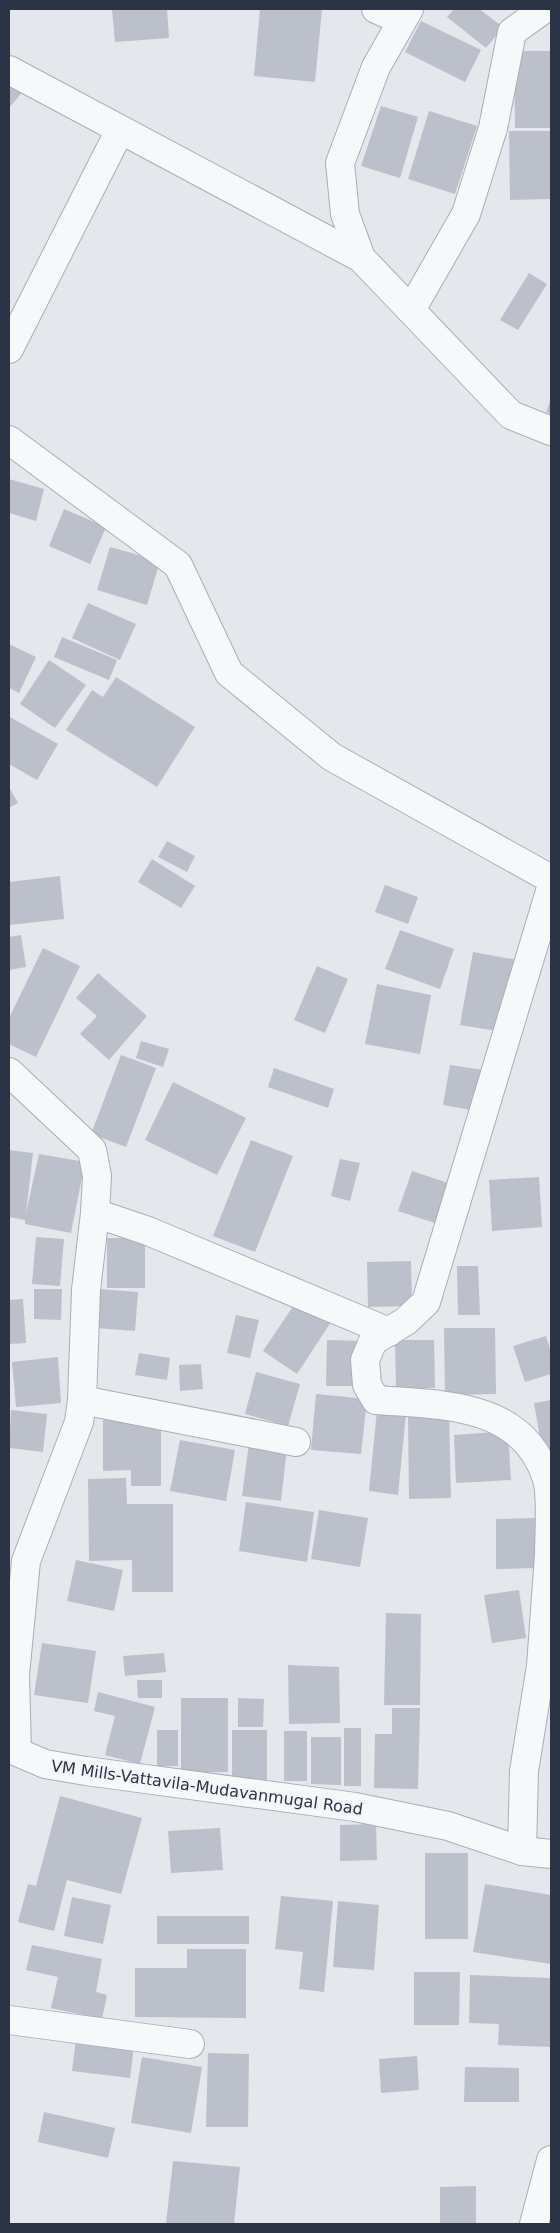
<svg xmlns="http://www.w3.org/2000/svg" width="560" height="2233" viewBox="0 0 560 2233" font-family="'DejaVu Sans',sans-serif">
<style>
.building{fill:#bbc0ca}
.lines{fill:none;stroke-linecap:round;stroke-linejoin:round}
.minor-casing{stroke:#a9aeb7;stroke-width:30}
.minor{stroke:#f7f8fa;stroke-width:28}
.labels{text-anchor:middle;stroke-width:5;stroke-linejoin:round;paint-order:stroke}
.street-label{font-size:16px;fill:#2b3445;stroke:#f4f6f9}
</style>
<rect width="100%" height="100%" fill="#e4e7ec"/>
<!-- building -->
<g class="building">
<polygon points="112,9 167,9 169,38 115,42"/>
<polygon points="260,9 322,9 315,82 254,76"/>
<polygon points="454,9 479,9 503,27 486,48 447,17"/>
<polygon points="421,21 481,50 465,82 405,52"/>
<polygon points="514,51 551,51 551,128 515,128"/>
<polygon points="9,76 25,89 9,108"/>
<polygon points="381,106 418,117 400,178 361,166"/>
<polygon points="429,111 477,126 455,194 408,179"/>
<polygon points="509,131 550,131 551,199 510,200"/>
<polygon points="529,273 547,284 518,330 500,320"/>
<polygon points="551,399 551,414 546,412"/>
<polygon points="9,479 44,489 36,521 9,513"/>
<polygon points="64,509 106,527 90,564 49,546"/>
<polygon points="110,547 160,561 147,605 97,590"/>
<polygon points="88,603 136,624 120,660 72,638"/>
<polygon points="62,637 117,660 109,680 54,657"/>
<polygon points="9,644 36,657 19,693 9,688"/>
<polygon points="49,660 86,685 55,728 20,704"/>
<polygon points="116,677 195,727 157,787 66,730 92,690 103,697"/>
<polygon points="10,717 58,744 37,780 9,764"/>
<polygon points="9,787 18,803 9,808"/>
<polygon points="167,841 195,856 187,872 158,857"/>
<polygon points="152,859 195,886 181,908 138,882"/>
<polygon points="60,876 64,919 9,925 9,882"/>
<polygon points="385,885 418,897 408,924 375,912"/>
<polygon points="400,930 454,949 440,989 385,969"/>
<polygon points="21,935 26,967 9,970 9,937"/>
<polygon points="43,948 80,966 36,1057 9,1044 9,1018"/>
<polygon points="473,952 517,960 504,1032 460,1025"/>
<polygon points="317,966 348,979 325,1033 294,1020"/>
<polygon points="98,973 147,1016 109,1060 80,1034 97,1016 76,998"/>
<polygon points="377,984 431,995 420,1054 365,1044"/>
<polygon points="141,1041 169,1049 163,1067 136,1058"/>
<polygon points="121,1055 156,1068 126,1147 91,1134"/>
<polygon points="450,1065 484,1070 477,1111 443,1105"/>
<polygon points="274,1068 334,1089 328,1108 268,1087"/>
<polygon points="173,1082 246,1118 217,1175 145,1140"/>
<polygon points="251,1140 293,1156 255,1252 213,1236"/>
<polygon points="9,1150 33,1153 26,1213 39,1154 85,1162 71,1233 25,1224 25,1220 9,1217"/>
<polygon points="340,1159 360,1163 350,1201 331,1196"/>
<polygon points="412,1171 451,1184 438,1224 398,1211"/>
<polygon points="539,1177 542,1227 492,1231 489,1180"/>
<polygon points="36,1237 64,1239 60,1286 32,1284"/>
<rect x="107" y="1238" width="38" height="50"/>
<polygon points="411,1261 412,1306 368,1307 367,1262"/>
<polygon points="457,1266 478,1266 480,1315 458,1315"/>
<polygon points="34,1289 62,1289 61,1320 34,1319"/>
<polygon points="99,1289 138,1292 135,1331 96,1328"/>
<polygon points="23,1299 26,1343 9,1344 9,1300"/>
<polygon points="298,1299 331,1322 297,1374 263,1351"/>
<polygon points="236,1315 259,1320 250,1358 227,1353"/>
<polygon points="444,1328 495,1328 496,1394 445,1395"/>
<polygon points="546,1336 551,1352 551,1374 525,1382 513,1346"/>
<polygon points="327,1340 362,1341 361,1386 326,1386"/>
<polygon points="395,1340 434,1340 435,1388 396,1388"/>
<polygon points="139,1353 170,1358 167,1380 135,1375"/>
<polygon points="58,1357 61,1403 16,1407 12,1362"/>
<polygon points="201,1364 203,1389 180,1391 179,1365"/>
<polygon points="256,1372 300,1384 288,1426 245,1414"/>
<polygon points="316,1394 367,1399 361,1454 311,1450"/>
<polygon points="551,1400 551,1453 543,1455 534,1403"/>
<polygon points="11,1410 47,1414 43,1452 9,1448"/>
<polygon points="377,1410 406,1413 398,1495 369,1491"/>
<polygon points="408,1413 449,1413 451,1498 409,1499"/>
<polygon points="103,1420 161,1420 161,1486 131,1486 131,1470 103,1471"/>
<polygon points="508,1431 511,1480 456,1483 454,1435"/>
<polygon points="180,1440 235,1450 226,1501 170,1491"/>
<polygon points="249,1443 287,1447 281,1501 242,1496"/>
<polygon points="126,1478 127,1504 173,1504 173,1592 132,1592 132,1560 89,1561 88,1479"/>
<polygon points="246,1502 314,1512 307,1562 239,1551"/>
<polygon points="319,1510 368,1518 360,1567 311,1559"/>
<polygon points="536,1518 538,1568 496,1569 496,1519"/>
<polygon points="76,1560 123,1570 114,1611 67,1601"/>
<polygon points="519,1590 526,1638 492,1643 484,1595"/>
<polygon points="386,1613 421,1614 420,1705 384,1705"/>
<polygon points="42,1643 96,1651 88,1703 34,1695"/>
<polygon points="164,1653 166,1672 125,1676 123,1656"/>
<polygon points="288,1665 339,1667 340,1723 289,1724"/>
<polygon points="137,1680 162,1680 162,1698 138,1698"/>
<polygon points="98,1692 155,1707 140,1764 105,1755 115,1716 94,1711"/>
<rect x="181" y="1698" width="47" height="74"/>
<polygon points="238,1698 264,1699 263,1727 238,1727"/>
<polygon points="392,1708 420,1708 418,1789 374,1788 375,1734 392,1734"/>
<rect x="344" y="1728" width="17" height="58"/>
<rect x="157" y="1730" width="21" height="36"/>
<polygon points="232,1730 267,1730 267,1780 232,1781"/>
<rect x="284" y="1731" width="23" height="50"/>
<polygon points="311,1737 341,1737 341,1785 311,1784"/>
<polygon points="60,1796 142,1818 121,1894 67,1880 54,1931 18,1922 28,1884 36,1886"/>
<polygon points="376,1824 377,1860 340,1861 340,1825"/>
<polygon points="220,1828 223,1870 171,1873 168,1831"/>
<rect x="425" y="1853" width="43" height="86"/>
<polygon points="485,1884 551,1895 551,1964 473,1952"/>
<polygon points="281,1896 333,1901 324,1992 299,1989 303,1952 275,1949"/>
<polygon points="72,1897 111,1905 103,1944 64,1936"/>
<polygon points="338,1901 379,1905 374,1970 333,1967"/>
<rect x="157" y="1916" width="92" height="28"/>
<polygon points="32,1945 102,1959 96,1992 107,1995 102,2019 51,2008 58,1977 26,1970"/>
<polygon points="187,1949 246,1949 246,2018 135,2017 135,1968 187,1968"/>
<polygon points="414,1972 460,1972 459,2025 414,2025"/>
<polygon points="470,1975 551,1978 551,2047 498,2045 499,2024 469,2023"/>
<polygon points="76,2039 134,2046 130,2078 72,2071"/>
<polygon points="208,2053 249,2054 248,2127 206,2127"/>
<polygon points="417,2056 419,2090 381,2093 379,2059"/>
<polygon points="142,2057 202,2067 191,2133 131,2123"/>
<polygon points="465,2067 519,2068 519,2102 464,2102"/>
<polygon points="44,2112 115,2128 108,2158 38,2142"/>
<polygon points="173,2161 240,2167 234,2224 166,2223"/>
<polygon points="476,2186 476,2224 440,2224 440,2187"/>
</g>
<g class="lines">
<!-- minor casing -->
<g class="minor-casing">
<g id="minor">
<polyline points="376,9 401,20"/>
<polyline points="409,9 376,67 340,163 345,214 361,258 511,415 551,431"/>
<polyline points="9,70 361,258"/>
<polyline points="411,310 466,214 493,128 512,32 544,9"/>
<polyline points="9,349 120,130"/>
<polyline points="9,440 178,565 229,673 332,757 551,879"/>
<polyline points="9,1072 92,1150 97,1176 95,1213 86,1290 82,1400 79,1422 26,1561 15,1675 17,1752 45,1764 86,1771 355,1807 448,1826 522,1851 551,1854"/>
<polyline points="95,1213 148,1231 389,1332"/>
<polyline points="82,1400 296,1442"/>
<path d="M549,1555C549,1537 552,1496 547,1479C523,1402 442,1405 376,1400L367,1385L365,1360L373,1341L406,1321L426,1302L551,888"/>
<polyline points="522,1851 524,1771 541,1666 549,1555 551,1555"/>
<polyline points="9,2020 190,2044"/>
<polyline points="534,2224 551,2160"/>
</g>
</g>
<!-- minor -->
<use href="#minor" class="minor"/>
</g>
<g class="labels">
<!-- street labels -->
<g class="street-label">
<text transform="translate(207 1787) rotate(8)" y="6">VM Mills-Vattavila-Mudavanmugal Road</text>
</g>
</g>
<!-- border -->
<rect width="560" height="2233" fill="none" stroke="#2b3445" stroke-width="20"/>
</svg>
